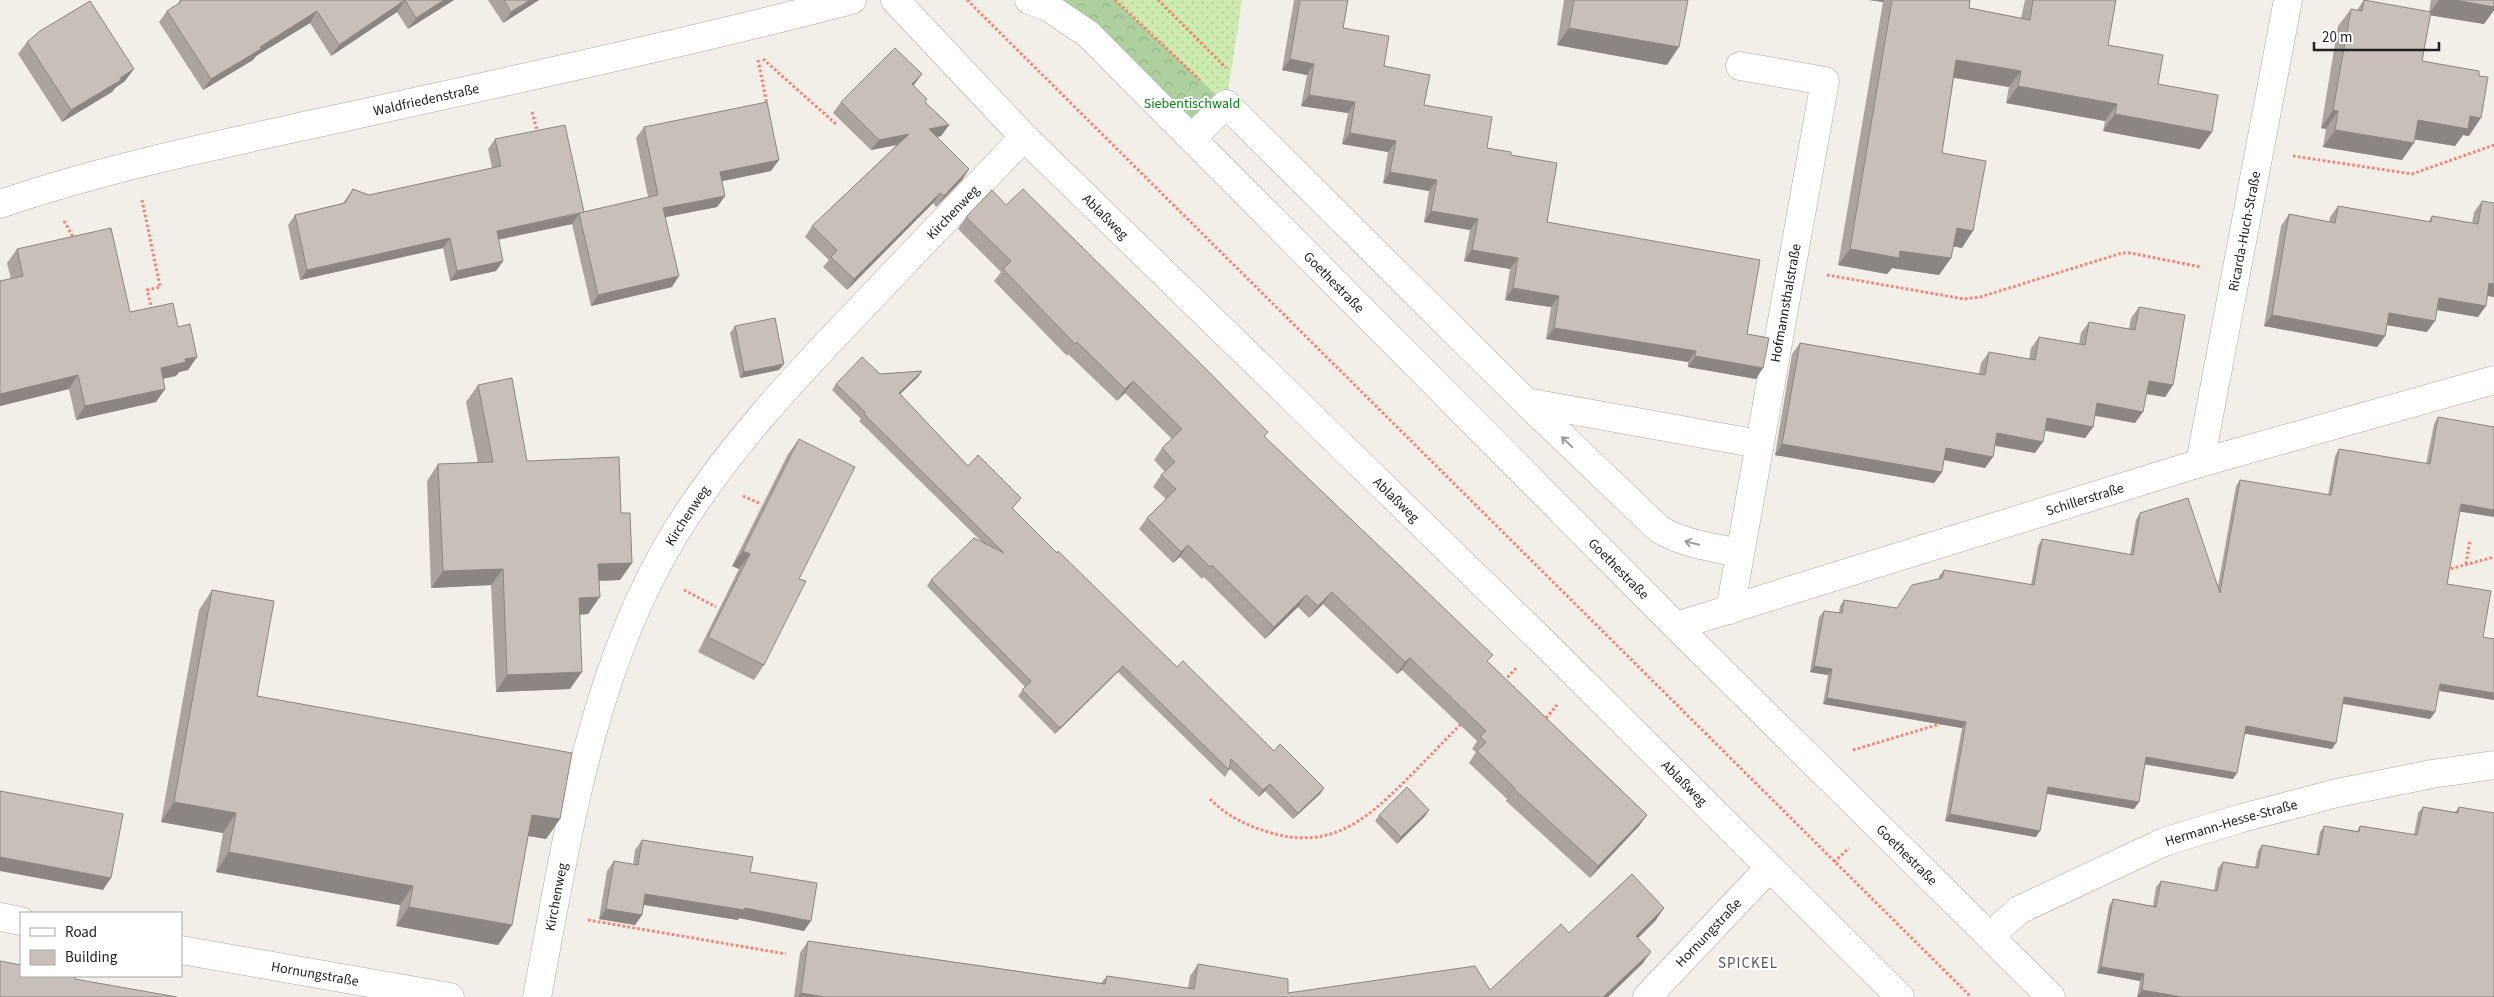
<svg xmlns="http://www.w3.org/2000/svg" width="2494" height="997" viewBox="0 0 2494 997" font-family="'Source Sans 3',sans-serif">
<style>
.grass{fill:url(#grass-dots)}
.forest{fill:url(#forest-crowns)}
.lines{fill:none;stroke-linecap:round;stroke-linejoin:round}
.street-casing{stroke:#a9a9a9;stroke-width:29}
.path{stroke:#fa8072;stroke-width:3;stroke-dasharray:2.5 2.5;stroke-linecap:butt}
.street{stroke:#fff;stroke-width:28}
.wall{fill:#aba49e}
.shaded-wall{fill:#8b8681}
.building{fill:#c7bfb8;stroke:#8b8681}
.oneway{stroke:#9c9c9c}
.labels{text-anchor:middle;stroke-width:4;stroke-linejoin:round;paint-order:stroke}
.street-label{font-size:14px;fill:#222;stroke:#fff}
.park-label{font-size:14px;fill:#0c8416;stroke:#fff}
.neighbourhood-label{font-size:15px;letter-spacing:1px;fill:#555;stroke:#fff}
</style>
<defs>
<pattern id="grass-dots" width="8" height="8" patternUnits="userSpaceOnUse" patternTransform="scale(1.25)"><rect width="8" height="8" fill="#cdebb0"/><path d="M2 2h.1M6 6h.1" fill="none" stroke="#b0c997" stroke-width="1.8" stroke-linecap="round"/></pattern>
<pattern id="forest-crowns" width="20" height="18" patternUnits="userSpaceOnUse" patternTransform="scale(1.25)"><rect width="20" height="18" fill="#add19e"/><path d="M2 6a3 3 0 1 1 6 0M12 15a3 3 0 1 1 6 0" fill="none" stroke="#95b388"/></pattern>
</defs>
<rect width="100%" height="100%" fill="#f2efe9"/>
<!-- grass -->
<polygon class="grass" points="1115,0 1242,0 1226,104"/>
<!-- forest -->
<polygon class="forest" points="1029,0 1115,0 1226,104 1192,138"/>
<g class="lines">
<!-- street casing -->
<g class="street-casing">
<g id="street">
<path id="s1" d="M895,0L1024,137L1543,642L1900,997"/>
<path id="s2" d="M1029,0L1048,7L1088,34L1676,626L2051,997"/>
<polyline points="1192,138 1226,104 1526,402 1759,444"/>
<path id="s3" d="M0,204C114,165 233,142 350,116C518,79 686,43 852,0"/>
<path d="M1526,402L1659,529C1683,544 1712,547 1739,553"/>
<path id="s4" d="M2200,463L2288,0"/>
<path id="s5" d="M1730,610L1825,81L1740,66"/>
<path id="s6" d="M1676,626L2200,463L2494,380"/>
<polyline points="0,917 21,921"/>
<path id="s7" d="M1990,936L2019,910L2164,842L2242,818L2337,793L2432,774L2494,765"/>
<path id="s8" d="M181,950L450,997"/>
<path id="s9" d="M537,997C567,840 590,674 674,535C726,450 794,378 862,307C916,250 970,194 1024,137"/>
<path id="s10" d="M1647,997L1769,868"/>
</g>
</g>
<!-- path -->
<g class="path">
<polyline points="967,0 1971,997"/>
<polyline points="1115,0 1200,80"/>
<polyline points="1158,0 1226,68"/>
<polyline points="763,59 837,125"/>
<polyline points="758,60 767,105"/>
<polyline points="532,112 538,134"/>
<polyline points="2293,156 2412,174 2494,145"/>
<polyline points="142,200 160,287 147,290 152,310"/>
<polyline points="64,221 73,237 71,238"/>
<polyline points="1827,275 1964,299 1980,297 2122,253 2130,253 2201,267"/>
<polyline points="743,496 759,503"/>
<polyline points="2466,564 2470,539"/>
<polyline points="2446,570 2494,557"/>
<polyline points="684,590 716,607"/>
<polyline points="1504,681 1517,667"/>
<polyline points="1546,718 1557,705"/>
<polyline points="1853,750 1940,724"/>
<path d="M1210,799C1226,815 1243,824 1265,831C1328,852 1364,822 1406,780C1425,761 1444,741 1463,722"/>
<polyline points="1834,862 1849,848"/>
<polyline points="588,920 786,954"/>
</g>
<!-- street -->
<use href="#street" class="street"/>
</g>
<!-- wall -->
<g class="wall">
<polygon points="180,0 454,0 408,29 397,12 331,56 310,23 256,56 253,60 203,90 159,22 167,11 177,5"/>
<polygon points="488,0 539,0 503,23"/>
<polygon points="1294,0 1348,0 1343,28 1424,105 1487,148 1511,155 1547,222 1747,334 1756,379 1688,367 1688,362 1546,339 1551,307 1505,300 1510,269 1464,261 1470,230 1424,222 1429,191 1383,183 1388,152 1342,144 1348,113 1301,106 1307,75 1282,70"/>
<polygon points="1564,0 1688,0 1667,65 1557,45"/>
<polygon points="1869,0 1970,0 1969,8 2021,18 2025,0 2116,0 2108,45 2158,84 2200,149 2103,131 2105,121 2006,103 2009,87 1954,78 1942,153 1962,248 1953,246 1951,258 1939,275 1892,268 1887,274 1838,265 1883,2"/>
<polygon points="2364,0 2429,12 2431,0 2494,0 2494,10 2484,24 2430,15 2422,61 2469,136 2463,135 2455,146 2415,139 2402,160 2323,147 2326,129 2321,128 2338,26 2351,9 2357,10"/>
<polygon points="27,42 125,81 115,88 112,92 62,122 18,54"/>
<polygon points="913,86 925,102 949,125 941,136 937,137 969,169 962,180 936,207 933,203 847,290 823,267 829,260 805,237 812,226 897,145 871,150 833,113 841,102"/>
<polygon points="644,127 771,171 722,181 725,196 717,207 665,217 672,287 591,306 572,224 498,240 503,261 496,271 450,281 443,248 300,280 288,225 295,215 343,203 353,189 369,195 492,168 488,149 495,139 584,212 648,197 636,138"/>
<polygon points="2482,201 2494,297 2487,295 2478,317 2437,310 2427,332 2387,325 2385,336 2377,347 2264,326 2281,226 2289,214 2329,222 2330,217 2338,206 2428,222 2432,216 2472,223 2474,212"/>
<polygon points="1006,205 1268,432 1264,437 1488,662 1647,815 1639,826 1590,878 1506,801 1507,799 1469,763 1476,752 1472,749 1477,741 1402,670 1397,674 1323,604 1309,618 1298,607 1265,639 1204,577 1202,579 1180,557 1173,563 1139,529 1147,518 1166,499 1153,487 1161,475 1165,472 1154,460 1162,448 1172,439 1125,393 1117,401 1068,354 1067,356 994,281 1001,272 958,229 966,217"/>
<polygon points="17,249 130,312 178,327 197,357 188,370 179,372 176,376 163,379 165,389 156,402 76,420 69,389 0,406 0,281 11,279 7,263"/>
<polygon points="2139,307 2173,385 2165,397 2146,394 2135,423 2095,416 2093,427 2085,438 2045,431 2035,453 1995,446 1985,468 1944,460 1942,472 1934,483 1775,455 1792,354 1800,343 1979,374 1981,363 1989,352 2029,359 2031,348 2039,337 2079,344 2081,333 2089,322 2129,329 2131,318"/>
<polygon points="735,326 779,370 740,378 730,333"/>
<polygon points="922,371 918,377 900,394 968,466 1021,498 1012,509 1057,553 1177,667 1274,751 1324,788 1320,794 1293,819 1265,791 1259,797 1230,769 1229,770 1225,777 1118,672 1055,734 1018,696 1025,687 927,586 931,580 982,542 859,421 861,419 832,390 836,384 880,374"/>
<polygon points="478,385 527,461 621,513 632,563 620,580 599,581 588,614 579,615 570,689 496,692 491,585 431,588 427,481 438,464 478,463 466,402"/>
<polygon points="2438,417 2460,511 2447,584 2483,637 2494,639 2494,700 2439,691 2435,712 2430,719 2343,704 2332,749 2244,733 2233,779 2145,764 2139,802 2134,809 2047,794 2036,837 1945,821 1962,728 1823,704 1828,675 1810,672 1819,617 1824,611 1839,613 1840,606 1844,600 1897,608 1939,579 1939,576 1944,570 2031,585 2038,546 2042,539 2130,555 2136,520 2140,513 2218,586 2236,486 2240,480 2328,495 2335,456 2339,449 2426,464 2434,424"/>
<polygon points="799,439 799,579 764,665 754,680 698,652 739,569 732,566 788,454"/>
<polygon points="212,590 257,696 560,819 546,839 528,836 512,925 498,945 396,926 400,905 216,872 223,833 161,822 199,610"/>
<polygon points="2423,807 2455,812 2459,807 2494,997 2137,997 2140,981 2097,973 2109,906 2113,899 2153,906 2156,887 2161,881 2214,891 2218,868 2223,862 2255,867 2258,851 2262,845 2316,855 2320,832 2324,826 2357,831 2360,826 2414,835 2418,813"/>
<polygon points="1429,810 1425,816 1397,844 1375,821 1379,815"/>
<polygon points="642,840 750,872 804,931 739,918 738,920 644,905 642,915 635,925 599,919 607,871 614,861 633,865 635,850"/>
<polygon points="1656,920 1638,938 1643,963 1608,997 794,997 800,953 808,941 1101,983 1107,976 1188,988 1190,976 1198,964 1288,993 1490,990 1569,933"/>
</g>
<!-- shaded-wall -->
<g class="shaded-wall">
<polygon points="405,0 397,12 331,56 339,45"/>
<polygon points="444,0 454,0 408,29 416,18"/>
<polygon points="530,0 539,0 503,23 511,12"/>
<polygon points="1869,0 1884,0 1883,2"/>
<polygon points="2439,0 2455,0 2494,7 2494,10 2484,24 2428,15"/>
<polygon points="317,11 310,23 256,56 253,60 203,90 211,79 260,47"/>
<polygon points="1569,28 1679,47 1667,65 1557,45"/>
<polygon points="1290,59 1314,64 1307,75 1282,70"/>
<polygon points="1956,60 2021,71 2009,87 1945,76"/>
<polygon points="134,69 125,81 115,88 112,92 62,122 71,110"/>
<polygon points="922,74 914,85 904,95 912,84"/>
<polygon points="2018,86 2117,104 2105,121 2006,103"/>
<polygon points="1309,95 1355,102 1348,113 1301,106"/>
<polygon points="2333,110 2338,111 2326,129 2321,128"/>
<polygon points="2115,114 2212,132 2200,149 2103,131"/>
<polygon points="2470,116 2481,118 2469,136 2463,135 2455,146 2406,138 2418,120"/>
<polygon points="949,125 941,136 922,140 929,129"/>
<polygon points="2335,130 2414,143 2402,160 2323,147"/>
<polygon points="1350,133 1396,141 1388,152 1342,144"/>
<polygon points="909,134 901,144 871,150 879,140"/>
<polygon points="779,160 771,171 713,183 720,172"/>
<polygon points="969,169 962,180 936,207 944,196"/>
<polygon points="1390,172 1437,180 1429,191 1383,183"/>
<polygon points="940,193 933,203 847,290 854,279"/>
<polygon points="725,196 717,207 656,219 663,208"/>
<polygon points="1431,211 1478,219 1470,230 1424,222"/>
<polygon points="579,214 572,224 490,241 497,231"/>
<polygon points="1957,228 1973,231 1962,248 1945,245"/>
<polygon points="450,238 443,248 300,280 307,270"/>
<polygon points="1850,249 1900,251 1951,258 1939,275 1892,268 1887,274 1838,265"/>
<polygon points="1472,250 1518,258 1510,269 1464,261"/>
<polygon points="503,261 496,271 450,281 457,271"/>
<polygon points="679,276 672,287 591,306 598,295"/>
<polygon points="2489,283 2494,284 2494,297 2481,295"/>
<polygon points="1513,288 1559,296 1551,307 1505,300"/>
<polygon points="2439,298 2486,306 2478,317 2431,309"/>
<polygon points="2389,313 2435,321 2427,332 2381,324"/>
<polygon points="2272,315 2385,336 2377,347 2264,326"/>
<polygon points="1554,328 1696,351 1688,362 1546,339"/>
<polygon points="1695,356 1763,368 1756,379 1688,367"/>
<polygon points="197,357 188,370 179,372 176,376 151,381 161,368 185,359"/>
<polygon points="784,364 779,370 740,378 744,372"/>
<polygon points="922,371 918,377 895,399 899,393"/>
<polygon points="78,375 69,389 0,406 0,394"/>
<polygon points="1133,381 1125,393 1117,401 1125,389"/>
<polygon points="2149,381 2173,385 2165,397 2141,393"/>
<polygon points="165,389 156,402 76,420 85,406"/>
<polygon points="2097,403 2143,412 2135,423 2089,414"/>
<polygon points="2047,418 2093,427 2085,438 2039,429"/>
<polygon points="1997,433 2043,442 2035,453 1989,444"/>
<polygon points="1782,444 1942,472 1934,483 1775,455"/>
<polygon points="1946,448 1993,457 1985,468 1939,459"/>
<polygon points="2461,504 2494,510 2494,517 2456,511"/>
<polygon points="1188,545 1180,557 1173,563 1181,552"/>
<polygon points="743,551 750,554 739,569 732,566"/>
<polygon points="632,563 620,580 586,581 598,564"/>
<polygon points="503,569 491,585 431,588 443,571"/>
<polygon points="1332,592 1323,604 1309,618 1318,606"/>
<polygon points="1306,595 1298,607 1265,639 1274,627"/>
<polygon points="600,597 588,614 567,615 579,598"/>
<polygon points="1410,658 1402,670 1397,674 1405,662"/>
<polygon points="1123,666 1118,672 1055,734 1060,728"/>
<polygon points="1814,666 1832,669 1828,675 1810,672"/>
<polygon points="582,672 570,689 496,692 507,675"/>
<polygon points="2440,684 2494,693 2494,700 2435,690"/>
<polygon points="2344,697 2435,712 2430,719 2340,703"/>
<polygon points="1827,698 1966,722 1962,728 1823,704"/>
<polygon points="2246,726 2336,743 2332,749 2241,733"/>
<polygon points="2146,757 2237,773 2233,779 2142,764"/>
<polygon points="1270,784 1265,791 1259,797 1263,790"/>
<polygon points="2048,787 2139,802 2134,809 2043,793"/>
<polygon points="1324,788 1320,794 1293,819 1298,813"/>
<polygon points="174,802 236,813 223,833 161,822"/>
<polygon points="1429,810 1425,816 1397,844 1401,837"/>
<polygon points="1950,814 2040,831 2036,837 1945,821"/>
<polygon points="532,815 560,819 546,839 518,834"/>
<polygon points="1647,815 1639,826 1590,878 1598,866"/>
<polygon points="229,852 413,886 400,905 216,872"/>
<polygon points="0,857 111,878 103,890 0,871"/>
<polygon points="645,894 745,908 811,921 804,931 739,918 738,920 639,904"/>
<polygon points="409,907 512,925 498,945 396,926"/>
<polygon points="1664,908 1656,920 1628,948 1636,936"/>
<polygon points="606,909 642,915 635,925 599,919"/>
<polygon points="1651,952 1643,963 1608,997 1603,997"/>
<polygon points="2101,967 2144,974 2140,981 2097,973"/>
<polygon points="2142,990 2182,997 2137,997"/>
<polygon points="801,993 825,997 798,997"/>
</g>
<!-- building -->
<g class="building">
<polygon points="180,0 444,0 416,18 405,0 339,45 317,11 260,47 261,49 211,79 167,11 181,2"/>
<polygon points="504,0 530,0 511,12"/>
<polygon points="1300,0 1348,0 1343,28 1389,36 1384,66 1430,75 1424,105 1492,117 1487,148 1511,152 1511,155 1557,163 1547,222 1760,260 1747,334 1769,338 1763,368 1695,356 1696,351 1554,328 1559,296 1513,288 1518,258 1472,250 1478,219 1431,211 1437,180 1390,172 1396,141 1350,133 1355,102 1309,95 1314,64 1290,59"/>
<polygon points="1574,0 1688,0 1679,47 1569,28"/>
<polygon points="1892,0 1970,0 1969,8 2030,20 2033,0 2116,0 2108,45 2163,55 2158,84 2218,95 2212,132 2115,114 2117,104 2018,86 2021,71 1956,60 1942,153 1986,161 1973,231 1957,228 1951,258 1900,251 1899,258 1850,249"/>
<polygon points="2364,0 2431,12 2422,61 2479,71 2479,76 2488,77 2481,118 2470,116 2468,129 2418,120 2414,143 2335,130 2338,111 2333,110 2351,9 2362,11"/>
<polygon points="2455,0 2494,0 2494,7"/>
<polygon points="90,1 134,69 120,78 121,80 71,110 27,42 40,31"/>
<polygon points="895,48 922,74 912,84 927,99 925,102 949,125 929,129 969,169 944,196 940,193 854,279 831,257 837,250 812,226 909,134 879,140 841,102"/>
<polygon points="767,102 779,160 720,172 725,196 663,208 679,276 598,295 579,213 658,195 644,127"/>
<polygon points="565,125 584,212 497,231 503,261 457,271 450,238 307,270 295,215 345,203 353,189 369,195 501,166 495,139"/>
<polygon points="1023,189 1208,371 1268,432 1264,436 1493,655 1487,661 1647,815 1598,866 1514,789 1515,788 1477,751 1486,742 1480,737 1486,731 1410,658 1405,662 1332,592 1318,606 1306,595 1274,627 1212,565 1210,567 1188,545 1181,552 1147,518 1176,489 1161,475 1175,462 1162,448 1182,429 1133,381 1125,389 1077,342 1075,344 1003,269 1011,261 966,217 992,190 1006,205"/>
<polygon points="2482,201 2494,203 2494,284 2489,283 2486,306 2439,298 2435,321 2389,313 2385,336 2272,315 2289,214 2335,223 2338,206 2431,222 2432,216 2478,224"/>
<polygon points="111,228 130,312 173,303 178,327 190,324 197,357 185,359 186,362 161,368 165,389 85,406 78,375 0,394 0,281 23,276 17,249"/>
<polygon points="2139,307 2185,315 2173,385 2149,381 2143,412 2097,403 2093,427 2047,418 2043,442 1997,433 1993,457 1946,448 1942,472 1782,444 1800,343 1985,375 1989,352 2035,360 2039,337 2085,345 2089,322 2135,330"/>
<polygon points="775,318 784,364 744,372 735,326"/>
<polygon points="862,357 880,374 922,371 899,393 968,466 978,455 1021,498 1012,508 1057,553 1058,551 1177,667 1183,661 1274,751 1280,744 1324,788 1298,813 1270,784 1263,790 1231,759 1229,770 1123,666 1060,728 1022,690 1031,681 931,580 974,538 1004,553 864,414 865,412 836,384"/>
<polygon points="512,378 527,461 619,457 621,513 630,513 632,563 598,564 600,597 579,598 582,672 507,675 503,569 443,571 438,464 493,462 478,385"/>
<polygon points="2438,417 2494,427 2494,510 2461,504 2447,584 2491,591 2483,637 2494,639 2494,693 2440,684 2435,712 2344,697 2336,743 2246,726 2237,773 2146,757 2139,802 2048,787 2040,831 1950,814 1966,722 1827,698 1832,669 1814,666 1824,611 1842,613 1844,600 1897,608 1912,585 1942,578 1944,570 2034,585 2042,539 2133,555 2140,513 2188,498 2220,593 2240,480 2331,495 2339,449 2430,464"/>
<polygon points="799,439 855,467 799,579 806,581 764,665 708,637 750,554 743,551"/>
<polygon points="212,590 274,601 257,696 572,753 560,819 532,815 512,925 409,907 413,886 229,852 236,813 174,802"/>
<polygon points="1407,787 1429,810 1401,837 1379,815"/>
<polygon points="0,791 123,814 111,878 0,857"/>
<polygon points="2423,807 2458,813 2459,807 2494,813 2494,997 2182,997 2142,990 2144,974 2101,967 2113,899 2156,907 2161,881 2217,891 2223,862 2258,868 2262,845 2319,855 2324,826 2359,832 2360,826 2417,835"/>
<polygon points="642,840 753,857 750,872 817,883 811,921 745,908 744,910 645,894 642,915 606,909 614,861 638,865"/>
<polygon points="1632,874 1664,908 1636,936 1651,952 1603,997 825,997 801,993 808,941 1105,984 1107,976 1194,989 1198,964 1288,979 1288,993 1475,966 1490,990 1561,924 1569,933"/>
<polygon points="0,961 21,965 21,976 76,976 75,979 177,997 0,997"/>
</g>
<!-- one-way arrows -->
<defs><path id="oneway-shaft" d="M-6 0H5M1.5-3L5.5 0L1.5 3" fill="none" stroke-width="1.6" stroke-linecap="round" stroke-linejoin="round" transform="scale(1.25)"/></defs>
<g class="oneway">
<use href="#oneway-shaft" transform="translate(1567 442) rotate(-136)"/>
<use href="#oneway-shaft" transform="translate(1692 543) rotate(-166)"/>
</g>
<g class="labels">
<!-- street labels -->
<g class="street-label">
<text dy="5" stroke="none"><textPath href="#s3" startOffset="439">Waldfriedenstraße</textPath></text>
<text dy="5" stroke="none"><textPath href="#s9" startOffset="912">Kirchenweg</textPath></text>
<text dy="5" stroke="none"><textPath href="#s1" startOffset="302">Ablaßweg</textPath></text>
<text dy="5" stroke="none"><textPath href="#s4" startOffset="236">Ricarda-Huch-Straße</textPath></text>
<text dy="5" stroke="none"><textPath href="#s2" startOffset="418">Goethestraße</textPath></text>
<text dy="5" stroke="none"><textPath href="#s5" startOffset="312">Hofmannsthalstraße</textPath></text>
<text dy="5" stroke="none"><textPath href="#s1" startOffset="708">Ablaßweg</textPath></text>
<text dy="5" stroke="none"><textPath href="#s6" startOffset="428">Schillerstraße</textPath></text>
<text dy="5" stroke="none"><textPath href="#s9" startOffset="508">Kirchenweg</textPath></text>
<text dy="5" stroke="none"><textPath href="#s2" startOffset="822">Goethestraße</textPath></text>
<text dy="5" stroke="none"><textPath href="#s1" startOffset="1112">Ablaßweg</textPath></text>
<text dy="5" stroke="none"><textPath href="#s7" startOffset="269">Hermann-Hesse-Straße</textPath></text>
<text dy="5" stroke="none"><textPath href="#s2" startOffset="1228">Goethestraße</textPath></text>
<text dy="5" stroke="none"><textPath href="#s9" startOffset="102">Kirchenweg</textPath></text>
<text dy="5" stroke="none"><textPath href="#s10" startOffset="89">Hornungstraße</textPath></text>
<text dy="5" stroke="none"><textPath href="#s8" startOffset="136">Hornungstraße</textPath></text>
</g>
<!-- park labels -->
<g class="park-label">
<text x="1192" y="108">Siebentischwald</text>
</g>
<!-- neighbourhood labels -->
<g class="neighbourhood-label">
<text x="1748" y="968">SPICKEL</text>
</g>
</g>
<!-- legend -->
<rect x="20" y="912" width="162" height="65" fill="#ffffff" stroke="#a7a7a7"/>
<rect x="30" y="928" width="25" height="8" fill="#ffffff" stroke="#a7a7a7"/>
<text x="65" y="937" font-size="15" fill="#222222">Road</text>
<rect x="30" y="950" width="25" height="15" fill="#c7bfb8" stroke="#a7a7a7"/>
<text x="65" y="962" font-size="15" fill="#222222">Building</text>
<!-- scale -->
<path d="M2314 42v8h125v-8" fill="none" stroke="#222222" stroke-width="2.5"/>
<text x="2322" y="42" font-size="15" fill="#222222" stroke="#ffffff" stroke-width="4" paint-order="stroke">20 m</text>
</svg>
